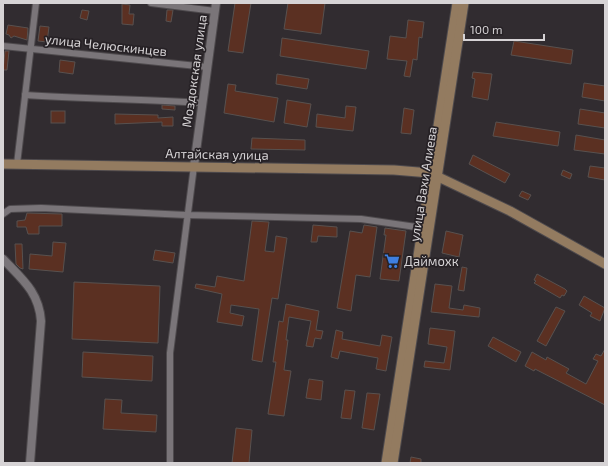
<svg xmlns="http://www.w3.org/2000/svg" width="608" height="466" viewBox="0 0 608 466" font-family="'Exo 2',sans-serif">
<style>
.building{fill:#5b3022;stroke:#58514f}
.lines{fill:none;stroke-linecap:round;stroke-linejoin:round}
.minor-casing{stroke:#4e4a4d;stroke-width:8}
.tertiary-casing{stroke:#4e4a4d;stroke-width:10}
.secondary-casing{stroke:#4e4a4d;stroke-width:11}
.minor{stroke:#7a7579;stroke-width:6}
.tertiary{stroke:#7a7579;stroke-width:8}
.secondary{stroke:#937b60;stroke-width:9}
.labels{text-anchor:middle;stroke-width:3.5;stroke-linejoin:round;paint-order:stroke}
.street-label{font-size:13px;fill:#d6d3d5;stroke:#272226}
.poi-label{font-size:13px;fill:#d6d3d5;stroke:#272226;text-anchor:start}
</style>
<rect width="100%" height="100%" fill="#312c30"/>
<!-- building -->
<g class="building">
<polygon points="235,3 251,3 243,53 228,51"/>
<polygon points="288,3 325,3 321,34 284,29"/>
<polygon points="122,4 130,5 129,14 134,14 133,25 122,24"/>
<polygon points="82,10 89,11 87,20 80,18"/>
<polygon points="167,10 173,10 171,22 166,21"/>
<polygon points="408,20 424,22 422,38 419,37 417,60 413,59 410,77 404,76 407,61 387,59 390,36 406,38"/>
<polygon points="8,25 28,28 27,40 14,36 11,38 9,35 6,34"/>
<polygon points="40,26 49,27 47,42 38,41"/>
<polygon points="282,38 369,51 366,69 280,56"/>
<polygon points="514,41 573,50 571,64 511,55"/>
<polygon points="5,51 9,51 7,70 3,70"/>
<polygon points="60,60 75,62 73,74 59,72"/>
<polygon points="473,72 492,74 488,100 472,97 475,79 472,78"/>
<polygon points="277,74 309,79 307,89 276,84"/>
<polygon points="584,83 605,86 605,101 582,97"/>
<polygon points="228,84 236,85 235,91 278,98 274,122 224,113"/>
<polygon points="287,100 311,104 307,127 284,123"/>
<polygon points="162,105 175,106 175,110 162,109"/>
<polygon points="346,106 356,107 353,131 316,127 317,114 345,118"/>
<polygon points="404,108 414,110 411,134 401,133"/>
<polygon points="580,109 605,113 605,128 578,124"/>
<rect x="51" y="111" width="14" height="12"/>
<polygon points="115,114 158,115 158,118 173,117 173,126 162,126 162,122 115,124"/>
<polygon points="496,122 560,132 558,146 493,136"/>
<polygon points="576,135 605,140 605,154 574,150"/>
<polygon points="252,138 305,140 305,150 251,149"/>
<polygon points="473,155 510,174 505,183 469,164"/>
<polygon points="590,166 605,168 605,180 588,177"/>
<polygon points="563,170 572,174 570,179 561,175"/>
<polygon points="522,191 531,195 528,200 519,196"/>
<polygon points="27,213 62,214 62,226 39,226 39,234 28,234 26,227 17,227 17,221 25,220"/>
<polygon points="252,221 269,222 265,251 274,252 276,236 287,238 278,299 272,298 262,362 252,360 259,309 231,305 230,313 244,316 242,326 217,322 222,294 195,288 196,284 215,287 217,276 244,281"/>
<polygon points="313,225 337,227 337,237 318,236 317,242 311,242"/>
<polygon points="364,225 377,227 370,277 356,275 351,311 337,308 350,231 362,233"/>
<polygon points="385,228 406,231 399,281 380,279 386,235 384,235"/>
<polygon points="446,231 463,235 459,257 442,253"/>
<polygon points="53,242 66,243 63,272 29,269 30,254 52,256"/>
<polygon points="15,244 22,244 23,269 20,268 16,264"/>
<polygon points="155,250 175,253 173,263 153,260"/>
<polygon points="462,267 467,268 464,291 458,290"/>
<polygon points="537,274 565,289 567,291 564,296 562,295 560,298 534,283 536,281 534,280"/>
<polygon points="74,282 160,286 158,343 72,339"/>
<polygon points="435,284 452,286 449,308 463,310 464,305 480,308 479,317 431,312"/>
<polygon points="584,296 605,308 600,321 590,316 592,313 579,305"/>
<polygon points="286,304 319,311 316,330 323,331 321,339 315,338 313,347 306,346 311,321 289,317 286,340 288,340 284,370 291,371 284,416 268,414 276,362 273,362 279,321 283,322"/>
<polygon points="556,307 565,311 546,346 537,341"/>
<polygon points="430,328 455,331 450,370 424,367 425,361 444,363 447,347 428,344"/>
<polygon points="336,330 343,332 342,339 380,346 382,335 392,337 386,371 376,369 378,358 340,351 338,359 331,357"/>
<polygon points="493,337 521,352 516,362 488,346"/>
<polygon points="605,349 605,405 535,369 534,371 525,366 532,352 546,360 547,357 569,369 566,373 586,384 598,361 593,359 596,354 601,356"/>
<polygon points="83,352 153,356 152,381 82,377"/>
<polygon points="309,379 323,381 321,400 306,398"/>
<polygon points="345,390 355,391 351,419 341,418"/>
<polygon points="367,393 380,394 374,430 362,428"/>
<polygon points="105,399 122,400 121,413 157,415 156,432 103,429"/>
<polygon points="236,428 252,430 249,463 232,463"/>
<polygon points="411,457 421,459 421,463 410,463"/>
</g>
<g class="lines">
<!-- minor casing -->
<g class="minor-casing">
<g id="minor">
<polyline points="151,3 215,11"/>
<polyline points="3,46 207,67"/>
<path d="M25,95C84,99 143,99 202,103"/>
<polyline points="17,164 36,3"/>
<polyline points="3,214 10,209 41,208 186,215 361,219 423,228"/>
<polyline points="170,463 170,353 194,166"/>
</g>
</g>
<!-- tertiary casing -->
<g class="tertiary-casing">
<g id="tertiary">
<polyline points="194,166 216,3"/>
<path d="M3,259C22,279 39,292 41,321L30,463"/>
</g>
</g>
<!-- secondary casing -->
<g class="secondary-casing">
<g id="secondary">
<polyline points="3,164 394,170 430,173 510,211 605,264"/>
<polyline points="386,463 457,3"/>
<polyline points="393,463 464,3"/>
</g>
</g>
<!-- minor -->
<use href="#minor" class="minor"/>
<!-- tertiary -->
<use href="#tertiary" class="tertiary"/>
<!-- secondary -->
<use href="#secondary" class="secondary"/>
</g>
<!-- icons -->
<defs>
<g id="supermarket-bare" transform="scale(1.2)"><path d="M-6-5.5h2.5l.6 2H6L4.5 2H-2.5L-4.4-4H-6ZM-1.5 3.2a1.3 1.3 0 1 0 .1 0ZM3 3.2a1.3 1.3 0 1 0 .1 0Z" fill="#3f7fe0" stroke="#272226" stroke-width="2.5" paint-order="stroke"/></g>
</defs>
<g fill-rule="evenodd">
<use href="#supermarket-bare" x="392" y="261"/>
</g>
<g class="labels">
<!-- street labels -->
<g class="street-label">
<text transform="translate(106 45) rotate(6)" y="5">улица Челюскинцев</text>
<text transform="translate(194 71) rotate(-82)" y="5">Моздокская улица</text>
<text transform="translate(217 154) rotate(1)" y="5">Алтайская улица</text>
<text transform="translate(423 184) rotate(-81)" y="5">улица Вахи Алиева</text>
</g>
<!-- poi labels -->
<g class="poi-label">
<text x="404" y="266">Даймохк</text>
</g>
</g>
<!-- border -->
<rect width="608" height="466" fill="none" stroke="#d6d3d5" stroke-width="8"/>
<!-- scale -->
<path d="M464 34v6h80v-6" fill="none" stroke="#d6d3d5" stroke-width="2"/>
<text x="470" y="34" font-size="12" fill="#d6d3d5" stroke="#272226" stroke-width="3" paint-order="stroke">100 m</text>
</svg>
